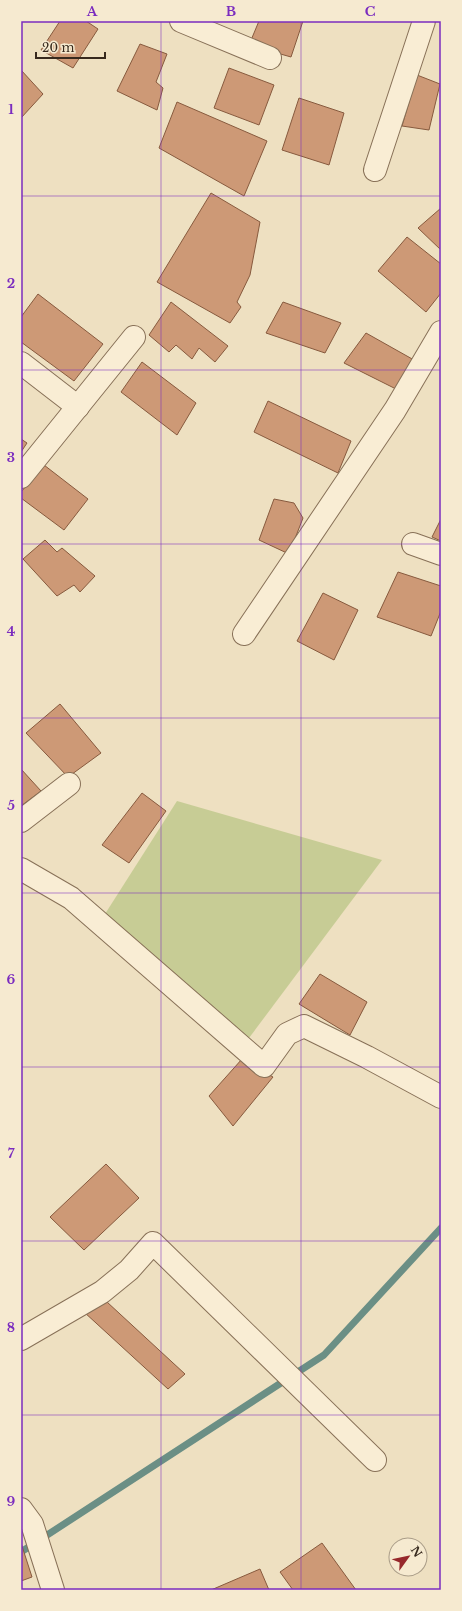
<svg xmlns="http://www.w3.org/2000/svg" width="462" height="1611" viewBox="0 0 462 1611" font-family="'Libre Baskerville',serif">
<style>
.green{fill:#c7cc95}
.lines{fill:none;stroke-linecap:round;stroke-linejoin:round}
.stream{stroke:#6b8f85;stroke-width:7}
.building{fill:#cd9976;stroke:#875a3e}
.minor-casing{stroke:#887158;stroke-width:24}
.minor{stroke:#f9edd4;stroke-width:22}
.grid{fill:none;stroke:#7b2cbf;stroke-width:1;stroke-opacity:0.55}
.neatline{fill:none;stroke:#7b2cbf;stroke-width:1.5}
.grid-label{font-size:13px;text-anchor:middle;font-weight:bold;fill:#7b2cbf}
</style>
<rect width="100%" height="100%" fill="#eee0c1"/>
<!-- green -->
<polygon class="green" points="177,801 382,860 249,1038 105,914"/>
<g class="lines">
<!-- stream -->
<polyline class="stream" points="21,1552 324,1355 441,1228"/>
</g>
<!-- building -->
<g class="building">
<polygon points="60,21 86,21 98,29 73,68 41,50"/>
<polygon points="259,21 303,21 291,57 249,45"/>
<polygon points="140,44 167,54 156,82 163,88 157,110 117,91"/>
<polygon points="229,68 274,85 259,125 214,108"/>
<polygon points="21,70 43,94 21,118"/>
<polygon points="417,75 440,84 429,130 402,126"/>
<polygon points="299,98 344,113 329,165 282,150"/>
<polygon points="177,102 267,141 244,196 159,148"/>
<polygon points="211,193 260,222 250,275 237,302 241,307 230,323 157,282"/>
<polygon points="441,208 441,250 418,228"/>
<polygon points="407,237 441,264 441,293 426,312 378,271"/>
<polygon points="38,294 103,344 74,381 21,342 21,317"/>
<polygon points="171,302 228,346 215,362 199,348 192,359 176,345 169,352 149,335"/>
<polygon points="283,302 341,323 325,353 266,333"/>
<polygon points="366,333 414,360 396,389 344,363"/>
<polygon points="142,362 196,403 177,435 121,392"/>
<polygon points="268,401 351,441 338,473 254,432"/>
<polygon points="21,439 27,443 21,452"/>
<polygon points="44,465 88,499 64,530 21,498 21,492"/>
<polygon points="274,499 294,503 303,518 289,554 259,540"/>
<polygon points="441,519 441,541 432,537"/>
<polygon points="45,540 57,552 62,548 95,576 80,592 74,585 57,596 23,559"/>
<polygon points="398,572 441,586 441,611 431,636 377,617"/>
<polygon points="323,593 358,610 334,660 297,641"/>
<polygon points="60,704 101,753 68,777 26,733"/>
<polygon points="21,769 41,791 21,806"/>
<polygon points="142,793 166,811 129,863 102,845"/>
<polygon points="320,974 367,1002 350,1035 299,1004"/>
<polygon points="242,1059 273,1077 233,1126 209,1096"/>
<polygon points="106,1164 139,1198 84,1250 50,1217"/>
<polygon points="107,1302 185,1374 168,1389 84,1312"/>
<polygon points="21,1543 32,1577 21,1581"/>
<polygon points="322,1543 356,1590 293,1590 280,1572"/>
<polygon points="260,1569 269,1590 211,1590"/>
</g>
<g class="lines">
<!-- minor casing -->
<g class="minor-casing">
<g id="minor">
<polyline points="181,21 270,58"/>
<polyline points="375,170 424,21"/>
<polyline points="21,363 78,407"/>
<polyline points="21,477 134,337"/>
<polyline points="413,544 441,554"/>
<polyline points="244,634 395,410 441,332"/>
<polyline points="21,821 69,784"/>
<polyline points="21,869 71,898 264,1066 287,1034 304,1026 367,1057 441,1097"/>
<polyline points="21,1339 102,1292 129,1270 153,1243 375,1460"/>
<polyline points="21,1509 32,1524 53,1590"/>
</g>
</g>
<!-- minor -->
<use href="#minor" class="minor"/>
</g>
<!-- grid -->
<path class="grid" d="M161,21V1590M301,21V1590M21,196H441M21,370H441M21,544H441M21,718H441M21,893H441M21,1067H441M21,1241H441M21,1415H441"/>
<!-- border -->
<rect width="462" height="1611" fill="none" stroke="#f6ead0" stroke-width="44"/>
<!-- north arrow -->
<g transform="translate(408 1557) rotate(57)"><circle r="19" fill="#f6ead0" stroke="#aa9d88"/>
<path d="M0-3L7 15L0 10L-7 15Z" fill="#97282b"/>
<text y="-6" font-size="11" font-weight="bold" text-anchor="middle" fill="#37291d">N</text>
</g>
<!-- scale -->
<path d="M36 52v6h69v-6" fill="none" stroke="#37291d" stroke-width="2"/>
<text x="42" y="52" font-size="12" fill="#37291d" stroke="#f6ead0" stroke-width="3" paint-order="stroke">20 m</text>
<rect x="22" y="22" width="418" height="1567" class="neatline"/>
<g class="grid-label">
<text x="92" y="16">A</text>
<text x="231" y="16">B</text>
<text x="370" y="16">C</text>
<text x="11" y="114">1</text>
<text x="11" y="288">2</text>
<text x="11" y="462">3</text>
<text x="11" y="636">4</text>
<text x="11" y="810">5</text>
<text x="11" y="984">6</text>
<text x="11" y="1158">7</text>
<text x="11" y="1332">8</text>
<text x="11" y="1506">9</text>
</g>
</svg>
